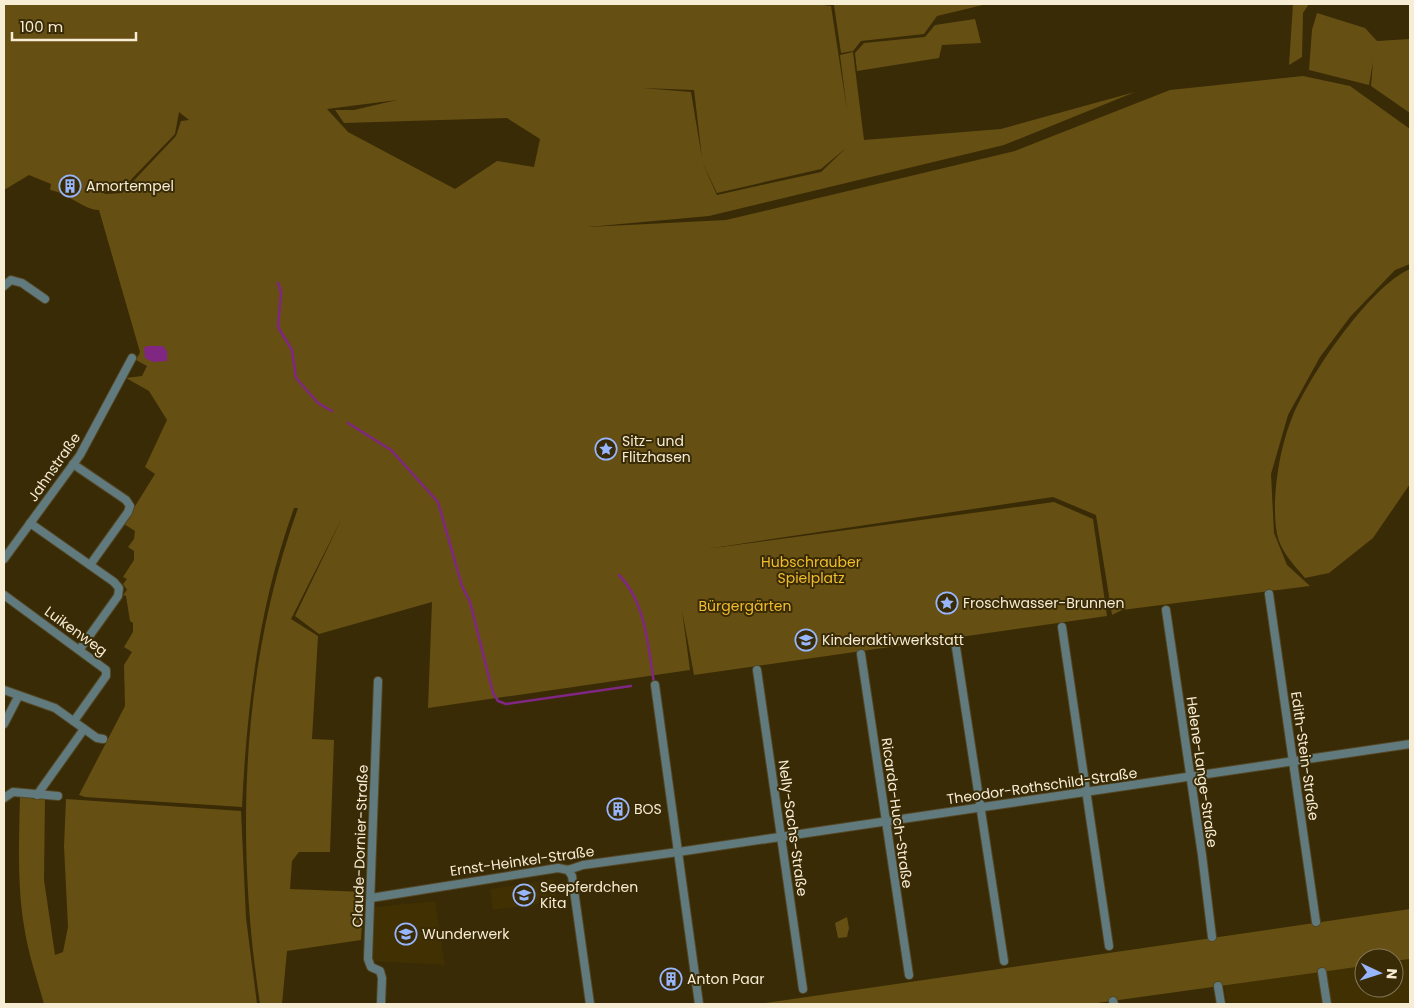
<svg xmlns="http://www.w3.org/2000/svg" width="1414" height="1008" viewBox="0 0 1414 1008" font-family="Poppins,sans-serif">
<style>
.built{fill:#403002}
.green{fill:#664f13;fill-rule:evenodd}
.water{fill:#802683}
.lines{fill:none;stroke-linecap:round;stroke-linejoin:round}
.stream{stroke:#802683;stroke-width:2.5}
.street-casing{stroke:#544623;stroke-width:10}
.street{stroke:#607a7e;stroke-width:8}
.labels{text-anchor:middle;stroke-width:4;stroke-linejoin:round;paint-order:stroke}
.poi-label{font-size:14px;fill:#f7ecd4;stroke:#392b06;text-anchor:start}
.street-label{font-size:14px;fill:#f7ecd4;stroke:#392b06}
.park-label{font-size:14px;fill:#f2bd2e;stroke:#392b06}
</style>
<rect width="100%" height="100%" fill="#392b06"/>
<!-- built -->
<g class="built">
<polygon points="554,879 557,901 493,910 490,889"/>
<polygon points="435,901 445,965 371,961 374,907"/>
<polygon points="1410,959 1410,1004 1227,1004 1224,984 1364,966 1364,988 1394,988 1394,961"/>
</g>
<!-- green -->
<g class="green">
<path d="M4,4H815L831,6L847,110L840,55L853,52L864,140L1001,129L1135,92L1004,145L709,216L588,227L726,220L1015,151L1170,90L1303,76L1350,86L1410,129V264L1395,270L1350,317L1320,357L1288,415L1271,474L1274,533L1287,565L1310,586L1122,610L1112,615L1096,515L1053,497L706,549L1054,502L1093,519L1107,616L694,675L682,610L690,670L428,708L432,602L319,634L295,616L342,518L291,619L318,636L312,739L334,740L330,852H299L292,861L290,889L364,892L361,940L287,951L282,1004H260C235,840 241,666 298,508H294C259,605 247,704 242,807L85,797L79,795L125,706L124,665L132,652L124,647L133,632V623L130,621L126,596L123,595L127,590L123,584L127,579L123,577L134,560V551L128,547L134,539L135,531L124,524L155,474L145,467L167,420L149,391L126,378L142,376L147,366L136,360L140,352L99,210C86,211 66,192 50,190L51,184L29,175L4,190ZM642,88L694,90L702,158L691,92ZM397,100L354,110H335L344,123L507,118L540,139L534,167L497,161L455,189L348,132L327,109ZM179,112L189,120L181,121L176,136L122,193L106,194L91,189V187L105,192L120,191L175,134ZM846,148L821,172L717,195L702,162L717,193L821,169Z"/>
<polygon points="827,4 987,4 937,16 924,34 861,41 853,51 841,53 834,5"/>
<polygon points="1293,4 1309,4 1303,13 1302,57 1289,65"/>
<polygon points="1317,13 1365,28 1377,41 1410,39 1410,113 1371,86 1373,62 1369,85 1309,70 1312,30"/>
<polygon points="975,19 981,43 942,45 939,58 857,71 855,53 864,43 925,37 935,25"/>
<path d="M1410,269V484L1373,538L1329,573L1305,578C1295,566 1280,551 1277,534C1271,501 1279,449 1292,418C1308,377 1370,286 1410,269Z"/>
<path d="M20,796L45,798L44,880L55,955L63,952L68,927L64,846L66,799L241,811L246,918L257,1004H44C37,979 28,953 24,926C17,883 19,839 20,796Z"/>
<polygon points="1410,909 1410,959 1394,961 1394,958 1364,958 1364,966 1090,1004 759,1004"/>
<polygon points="847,917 849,928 847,937 838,938 835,923"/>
</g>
<!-- water -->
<polygon class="water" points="147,346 163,346 167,351 167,361 153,362 145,358 144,348"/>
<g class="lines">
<!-- stream -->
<g class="stream">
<polyline points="278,283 281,292 278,327 292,350 296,378 318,403 332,411"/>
<polyline points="348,423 391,450 438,502 462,586 470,602 493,693 498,701 506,704 631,686"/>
<path d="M619,575C646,602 648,647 654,683"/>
</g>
<!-- street casing -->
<g class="street-casing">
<g id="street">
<polyline points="4,286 11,280 22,283 45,299"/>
<polyline points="73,464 126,500 130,506 128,512 90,565"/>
<polyline points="30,523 114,582 119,588 118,596 80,649"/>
<polyline points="4,559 80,455 132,358"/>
<polyline points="1269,594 1316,922"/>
<polyline points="4,595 106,670 106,676 74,721"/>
<polyline points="1166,610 1202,855 1212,937"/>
<polyline points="1062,627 1109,946"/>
<polyline points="955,641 1004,961"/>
<polyline points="861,654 909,975"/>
<polyline points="757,670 803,989"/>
<polyline points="378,681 368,959 371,967 380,971 382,978 381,1004"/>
<polyline points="655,685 699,1004"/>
<polyline points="4,690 55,708 97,738 103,739"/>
<polyline points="4,724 18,697"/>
<polyline points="37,795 84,729"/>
<polyline points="4,798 13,792 58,796"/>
<polyline points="568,870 572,876 590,1004"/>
<polyline points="371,898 558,868 568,870 583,865 678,852 1410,744"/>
<polyline points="1322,972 1327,1004"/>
<polyline points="1218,986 1221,1004"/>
<polyline points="1113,1001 1114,1004"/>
</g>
</g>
<!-- street -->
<use href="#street" class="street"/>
</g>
<!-- icons -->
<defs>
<g id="building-ring" transform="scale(1.125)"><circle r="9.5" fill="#392b06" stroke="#98b6fd" stroke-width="1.5"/><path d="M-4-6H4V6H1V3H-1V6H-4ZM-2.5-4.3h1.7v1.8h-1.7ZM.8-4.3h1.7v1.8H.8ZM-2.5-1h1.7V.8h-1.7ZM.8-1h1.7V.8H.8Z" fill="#98b6fd"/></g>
<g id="sight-ring" transform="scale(1.125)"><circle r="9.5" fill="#392b06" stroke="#98b6fd" stroke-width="1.5"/><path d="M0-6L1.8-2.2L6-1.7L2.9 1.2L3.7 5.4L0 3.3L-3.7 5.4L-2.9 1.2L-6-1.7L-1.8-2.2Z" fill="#98b6fd"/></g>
<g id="school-ring" transform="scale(1.125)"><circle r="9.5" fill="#392b06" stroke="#98b6fd" stroke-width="1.5"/><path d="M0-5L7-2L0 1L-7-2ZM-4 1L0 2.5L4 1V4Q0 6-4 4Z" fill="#98b6fd"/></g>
</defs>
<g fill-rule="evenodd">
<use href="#building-ring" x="70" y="186"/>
<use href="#sight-ring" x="606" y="449"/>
<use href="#sight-ring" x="947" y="603"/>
<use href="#school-ring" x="806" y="640"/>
<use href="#building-ring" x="618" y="809"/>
<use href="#school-ring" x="524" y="895"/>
<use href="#school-ring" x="406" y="934"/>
<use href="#building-ring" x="671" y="979"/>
</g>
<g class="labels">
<!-- poi labels -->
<g class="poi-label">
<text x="86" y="191">Amortempel</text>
<text x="622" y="446">Sitz- und<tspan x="622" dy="16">Flitzhasen</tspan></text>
<text x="963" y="608">Froschwasser-Brunnen</text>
<text x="822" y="645">Kinderaktivwerkstatt</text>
<text x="634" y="814">BOS</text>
<text x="540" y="892">Seepferdchen<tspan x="540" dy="16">Kita</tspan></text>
<text x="422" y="939">Wunderwerk</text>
<text x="687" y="984">Anton Paar</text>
</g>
<!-- street labels -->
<g class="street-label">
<text transform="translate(54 467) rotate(-55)" y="5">Jahnstraße</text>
<text transform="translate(76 631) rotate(36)" y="5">Luikenweg</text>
<text transform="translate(1305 756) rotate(82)" y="5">Edith-Stein-Straße</text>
<text transform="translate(1202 772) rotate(82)" y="5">Helene-Lange-Straße</text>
<text transform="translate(1042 786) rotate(-8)" y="5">Theodor-Rothschild-Straße</text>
<text transform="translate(897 813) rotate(82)" y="5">Ricarda-Huch-Straße</text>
<text transform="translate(793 828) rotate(82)" y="5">Nelly-Sachs-Straße</text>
<text transform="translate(360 846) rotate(-88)" y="5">Claude-Dornier-Straße</text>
<text transform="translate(522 861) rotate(-8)" y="5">Ernst-Heinkel-Straße</text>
</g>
<!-- park labels -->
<g class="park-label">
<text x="811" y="567">Hubschrauber<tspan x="811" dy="16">Spielplatz</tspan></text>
<text x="745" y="611">Bürgergärten</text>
</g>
</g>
<!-- border -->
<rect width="1414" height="1008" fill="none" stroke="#f7ecd4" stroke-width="10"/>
<!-- north arrow -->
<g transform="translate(1379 973) rotate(94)"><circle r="24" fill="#392b06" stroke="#857858"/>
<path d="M0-4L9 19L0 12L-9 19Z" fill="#98b6fd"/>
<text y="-8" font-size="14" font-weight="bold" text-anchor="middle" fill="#f7ecd4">N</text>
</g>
<!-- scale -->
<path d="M12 32v8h124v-8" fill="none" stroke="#f7ecd4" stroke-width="2.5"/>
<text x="20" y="32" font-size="15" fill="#f7ecd4" stroke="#392b06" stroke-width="4" paint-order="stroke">100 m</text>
</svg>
